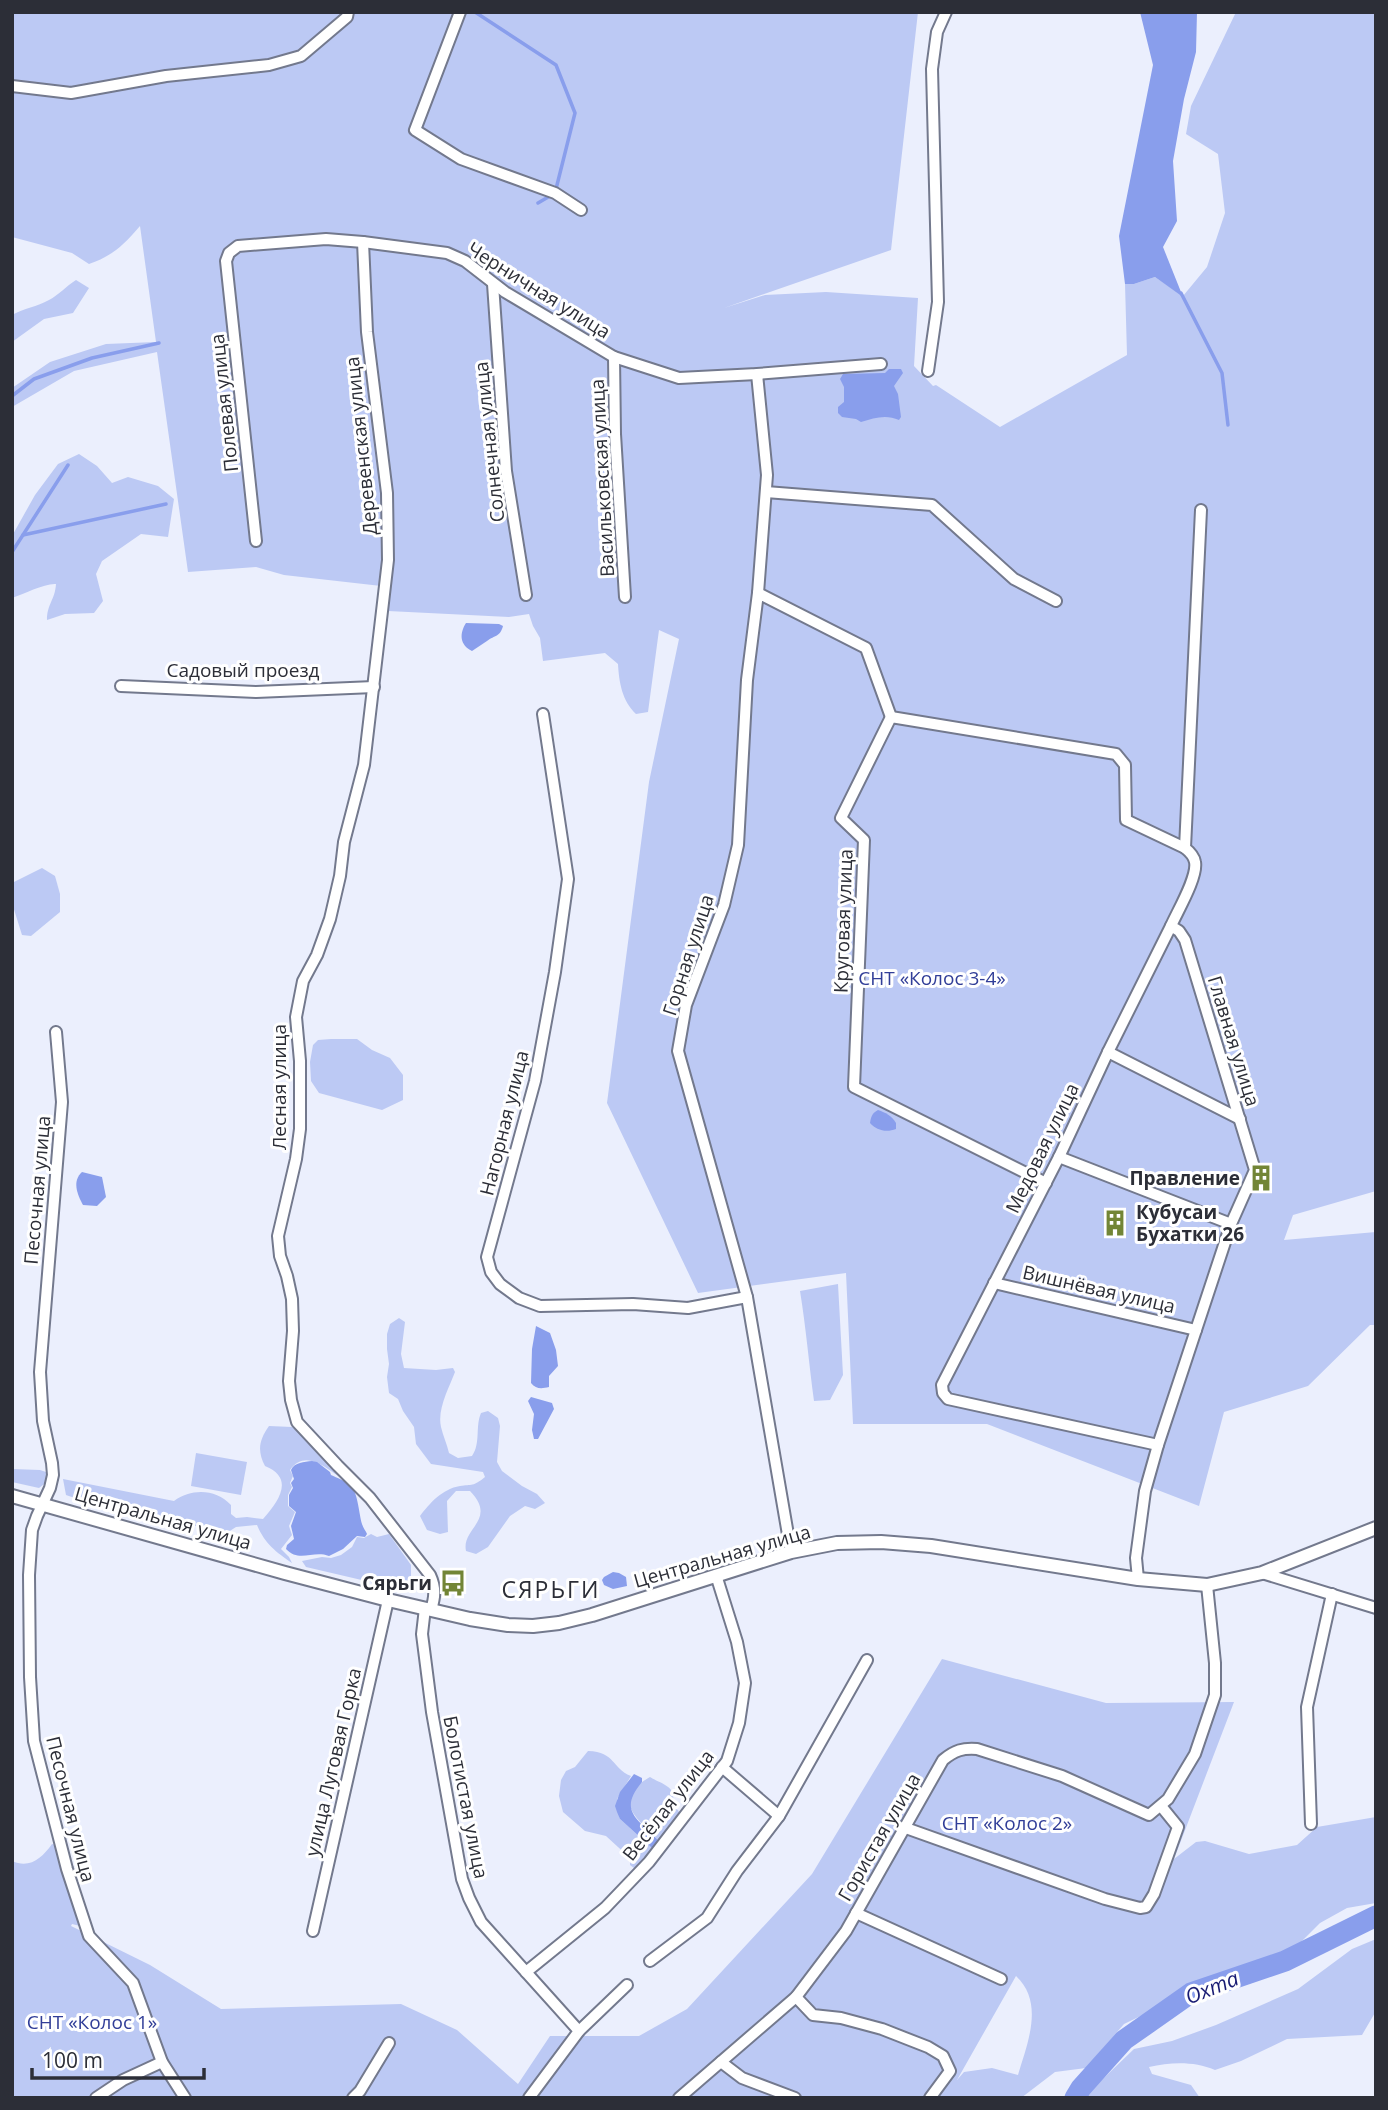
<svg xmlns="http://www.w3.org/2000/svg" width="1388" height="2110" viewBox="0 0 1388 2110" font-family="'Open Sans',sans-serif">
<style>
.green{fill:#bcc9f4;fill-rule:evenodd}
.water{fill:#899eec}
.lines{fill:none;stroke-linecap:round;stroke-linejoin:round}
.stream{stroke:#899eec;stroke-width:3.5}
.river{stroke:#899eec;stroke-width:21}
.minor-casing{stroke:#73798d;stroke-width:14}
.tertiary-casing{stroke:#73798d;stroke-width:16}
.minor{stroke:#fff;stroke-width:10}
.tertiary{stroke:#fff;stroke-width:12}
.labels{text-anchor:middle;stroke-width:6;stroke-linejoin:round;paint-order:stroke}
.street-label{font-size:19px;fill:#2c2e37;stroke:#fff}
.park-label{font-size:19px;fill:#313e98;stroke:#fff}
.poi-label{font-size:19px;font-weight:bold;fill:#2c2e37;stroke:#fff;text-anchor:end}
.water-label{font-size:21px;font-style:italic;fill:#181b73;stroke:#fff}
.quarter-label{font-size:23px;letter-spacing:2px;fill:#2c2e37;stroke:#fff}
</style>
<rect width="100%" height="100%" fill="#ebeffd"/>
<!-- green -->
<g class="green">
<path d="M12,12H918L891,250L724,308L765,295L826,292L918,298L914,366L933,386L936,385L1000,427L1127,355L1125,284H1134L1155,277L1183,296L1207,267L1225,213L1218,154L1186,134L1191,106L1236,12H1376V1191L1293,1215L1284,1240L1376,1232V1325H1370L1308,1386L1224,1412L1199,1506L987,1424H853L846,1273L698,1293L607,1103L649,782L679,639L659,630L648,712L636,714C622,701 619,682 618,664L605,653L543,661L540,638L533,626L529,614L509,617L388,611L390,587L284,575L256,567L188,572L157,352L74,371L12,407V388L50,362L106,344L156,342L140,226C124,245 112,256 89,264L72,253L12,237Z"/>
<path d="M76,280L89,288L73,313L44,319L12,342V315C24,308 37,307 49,300C59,295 66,286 76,280Z"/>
<path d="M79,454L97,466L112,483L128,477L158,486L174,499L168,537L141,534L102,561L96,574L103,601L94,613L65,614L47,620C47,604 55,600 56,584C45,583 24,594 12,598V536L35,495L58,464Z"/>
<polygon points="42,868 55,876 60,894 60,912 31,936 22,935 12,903 12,883"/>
<polygon points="331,1039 357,1039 372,1050 390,1058 403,1075 403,1100 382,1110 319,1093 311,1081 310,1062 313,1045 318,1040"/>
<path d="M838,1284L843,1375L830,1400L814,1401C809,1364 806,1328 800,1291Z"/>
<path d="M399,1318L405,1322L401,1354L404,1368L436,1370L453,1368L455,1372C449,1388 437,1409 441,1427C443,1436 447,1444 449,1453L458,1458L472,1456C481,1443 475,1427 481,1413L488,1411L498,1418L500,1426L497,1462L502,1471L522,1486L537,1494L545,1503L535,1509L525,1506L510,1516L488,1547L476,1554L466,1551C461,1528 498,1520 470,1491H456L447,1501L448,1532L440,1534L427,1530L420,1516C430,1503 442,1489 460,1486C472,1484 473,1487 485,1477L483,1472L431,1464L416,1444L414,1427L403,1411L398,1399L389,1393L387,1377L389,1364L387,1349V1334L390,1324Z"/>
<path d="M269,1426L292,1427L299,1430L347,1481C330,1473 307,1446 290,1470L293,1476L290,1483L292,1487L288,1495V1506L295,1512L289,1526L292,1535L281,1549L289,1557L292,1563C276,1552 265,1544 257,1525L236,1527L225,1534L196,1526L165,1524L95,1505L66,1495L63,1479L174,1501C192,1488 216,1489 231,1505V1514L236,1518L247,1517L263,1519C279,1501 295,1478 265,1466C257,1451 259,1440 269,1426Z"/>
<polygon points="196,1453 247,1462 241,1495 191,1486"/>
<polygon points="12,1469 40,1470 52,1474 48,1481 39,1488 12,1482"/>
<polygon points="371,1534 377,1537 389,1534 411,1565 411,1579 415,1588 413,1592 306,1567 302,1561 322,1557 331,1558 341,1555 352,1547 357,1537 364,1538"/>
<path d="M942,1659L1106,1703L1234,1702L1174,1859L1196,1842L1205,1841L1249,1854L1297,1845L1317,1827L1376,1817V1903L1347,1908L1320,1923L1294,1949L1259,1968L1236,1970L1124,2024L1086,2068L1055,2072L1021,2098H12V1861C30,1869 42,1858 52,1844L56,1845L80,1926L72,1924L71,1926L150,1965L221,2009L401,2004L457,2030L518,2084L550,2036H639L687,2009L812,1874ZM1016,1976C1045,2003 1027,2044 1018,2075L992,2068L964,2072L957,2080Z"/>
<path d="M588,1751C616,1752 611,1768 631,1776L617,1799L620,1819L652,1848L642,1863L634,1868L630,1865V1858L606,1836L585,1831L563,1812L559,1796L561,1780L566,1771L575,1767Z"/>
<path d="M650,1777C657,1782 672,1785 673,1795C674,1799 672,1803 672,1807L678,1810L680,1814L662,1838L658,1840C637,1818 610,1800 650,1777Z"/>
<path d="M1376,1939V2011L1362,2035L1287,2039L1241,2061L1215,2070C1194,2061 1171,2062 1149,2067L1152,2074L1191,2085L1200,2098H1083L1134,2049L1172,2041L1216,2025L1298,1989L1352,1949Z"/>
</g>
<!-- water -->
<g class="water">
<polygon points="1140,12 1197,12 1196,52 1184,99 1173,161 1177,221 1163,247 1183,297 1155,277 1134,284 1125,284 1119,236 1153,65"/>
<path d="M889,369H901L903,373L894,386L898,394L901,417L899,420C886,414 874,418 861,422L856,419L842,417L838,413V407L844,402V387L840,379L843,374L885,373Z"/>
<path d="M466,623L499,624L503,626C500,637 495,635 487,641C482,644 477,648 472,651C460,645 459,634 466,623Z"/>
<path d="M878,1110C886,1113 891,1115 896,1123V1129C886,1133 876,1130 870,1123C871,1117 872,1113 878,1110Z"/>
<path d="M82,1172L102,1177L106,1197L97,1206L83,1205C77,1194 72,1181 82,1172Z"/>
<path d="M536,1326L550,1333L556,1350L558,1366L549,1376V1387C541,1389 536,1389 531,1383L532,1349Z"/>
<polygon points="531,1397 552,1403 554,1409 538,1439 534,1439 532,1430 534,1414 528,1401"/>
<path d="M312,1461L317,1462L330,1472L331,1475C337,1478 345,1480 351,1486C358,1493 359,1514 362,1524C363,1528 366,1531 367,1534L365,1537L357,1536L343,1549L329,1556C313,1550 299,1563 286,1549L287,1545L294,1539L291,1526L296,1512L289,1506V1495L293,1488L291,1483L294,1479L291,1470C295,1462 304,1462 312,1461Z"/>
<polygon points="613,1572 619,1573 626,1577 627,1586 613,1589 604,1585 602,1580 604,1577"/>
<path d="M634,1774L642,1778V1782C618,1811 637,1818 658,1840V1843L652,1848L620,1819L617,1812L615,1806L620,1792Z"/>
</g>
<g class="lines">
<!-- stream -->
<g class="stream">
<polyline points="475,12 556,65 575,113 555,193 538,203"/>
<polyline points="1181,293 1222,373 1228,425"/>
<polyline points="12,396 34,379 92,358 159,343"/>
<polyline points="23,535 166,504"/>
<polyline points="12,552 68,465"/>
</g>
<!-- river -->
<polyline class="river" points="1075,2098 1081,2088 1124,2040 1191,1993 1285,1961 1376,1916"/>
<!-- minor casing -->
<g class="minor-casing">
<g id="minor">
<polyline points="460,12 415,130 461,159 555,193 581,210"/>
<polyline points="12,86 71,93 166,76 269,65 301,56 347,17 348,12"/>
<path d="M363,242L367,332L387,493L388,560L364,765L344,842L340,876L330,919L317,955L303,981L296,1017L300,1061V1129L296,1159L278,1236L280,1256L287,1276L292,1299L293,1331L289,1381L291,1400L297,1422L338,1466L370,1498L430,1575C436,1588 435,1597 431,1610"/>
<polyline points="493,284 506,471 526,595"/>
<polyline points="614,357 615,434 625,597"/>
<polyline points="928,371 938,302 932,69 937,32 946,12"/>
<polyline points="757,374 767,475 758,593"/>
<polyline points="766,492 932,505 1014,579 1056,601"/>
<polyline points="256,541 226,261 229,253 238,246 326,239 363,242 447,253 465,261 505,292 614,357 679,378 757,374 881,364"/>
<polyline points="121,686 256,692 374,687"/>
<polyline points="543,714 568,879 555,972 535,1081 487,1257 491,1272 500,1284 519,1298 540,1306 633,1304 688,1308 747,1297"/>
<polyline points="56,1032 62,1102 40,1372 43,1421 52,1463 53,1475 50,1488 37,1516 32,1530 29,1575 30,1677 34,1741 67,1869 89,1936 133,1983 162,2062 185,2098"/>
<polyline points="1108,1052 1240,1119"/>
<polyline points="1059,1157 1231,1224"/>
<polyline points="1046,1183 854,1087 864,840 841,818 891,717 1116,754 1125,765 1126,820 1185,848"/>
<polyline points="994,1283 1196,1330"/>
<polyline points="1158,1445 948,1399 943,1393 942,1385 1059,1157 1108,1052 1171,926"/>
<polyline points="791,1552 747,1297 678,1051 686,1005 724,905 738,845 747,680 758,593 866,648 891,717"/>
<polyline points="1262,1573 1376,1608"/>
<path d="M1138,1579L1136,1558L1145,1491L1158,1445L1231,1224L1255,1170L1185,940L1179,931L1171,926C1177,912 1198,877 1195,862C1194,856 1190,852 1185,848L1201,510"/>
<polyline points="425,1608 422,1634 432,1712 462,1879 469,1898 481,1922 579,2031 529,2098"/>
<polyline points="779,1816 867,1660"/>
<polyline points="1311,1824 1307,1707 1332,1594"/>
<polyline points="903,1827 1105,1899 1140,1908 1146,1907 1154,1894 1178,1827 1161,1806"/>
<polyline points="856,1913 1001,1979"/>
<polyline points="313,1931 388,1600"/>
<polyline points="650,1961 707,1918 737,1871 779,1816 722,1767"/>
<polyline points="526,1972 605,1908 649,1862 727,1761 739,1723 745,1683 737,1642 716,1575"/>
<polyline points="796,1997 813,2015 841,2018 882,2029 928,2047 943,2056 950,2071 930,2098"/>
<polyline points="579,2031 627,1985"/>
<polyline points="721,2062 742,2078 795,2098"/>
<polyline points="96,2098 123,2080 162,2062"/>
<polyline points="353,2098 360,2091 389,2043"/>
<path d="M679,2098L796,1997L846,1931L943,1760C955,1750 963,1748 977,1749L1062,1776L1149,1815L1168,1799L1195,1754L1215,1695V1663L1207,1585"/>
</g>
</g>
<!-- tertiary casing -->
<g class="tertiary-casing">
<polyline id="tertiary" points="12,1496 285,1573 388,1600 470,1619 508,1625 533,1626 559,1623 592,1615 791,1552 837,1543 881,1542 931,1546 1138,1579 1207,1585 1262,1573 1376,1528"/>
</g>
<!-- minor -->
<use href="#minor" class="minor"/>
<!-- tertiary -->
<use href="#tertiary" class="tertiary"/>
</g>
<!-- icons -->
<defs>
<g id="building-bare" transform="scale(2.1)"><path d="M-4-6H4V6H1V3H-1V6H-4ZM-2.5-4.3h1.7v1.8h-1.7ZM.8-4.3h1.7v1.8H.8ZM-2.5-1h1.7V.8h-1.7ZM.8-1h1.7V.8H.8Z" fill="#728536" stroke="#fff" stroke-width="2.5" paint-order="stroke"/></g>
<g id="bus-bare" transform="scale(2.1)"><path d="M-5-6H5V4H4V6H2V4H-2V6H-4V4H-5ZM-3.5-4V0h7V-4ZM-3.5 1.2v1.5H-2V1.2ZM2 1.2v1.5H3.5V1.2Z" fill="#728536" stroke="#fff" stroke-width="2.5" paint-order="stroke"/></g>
</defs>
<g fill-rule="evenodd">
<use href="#building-bare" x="1261" y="1178"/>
<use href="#building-bare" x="1115" y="1223"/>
<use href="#bus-bare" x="453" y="1583"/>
</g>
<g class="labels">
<!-- street labels -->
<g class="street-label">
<text transform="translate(539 290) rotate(32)" y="7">Черничная улица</text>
<text transform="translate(224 403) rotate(-96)" y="7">Полевая улица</text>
<text transform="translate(489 442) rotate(-96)" y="7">Солнечная улица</text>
<text transform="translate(361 446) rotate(-96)" y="7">Деревенская улица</text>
<text transform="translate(602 478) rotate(-93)" y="7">Васильковская улица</text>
<text x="243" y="677">Садовый проезд</text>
<text transform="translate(843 921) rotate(-88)" y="7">Круговая улица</text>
<text transform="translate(688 955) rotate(-72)" y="7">Горная улица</text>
<text transform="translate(1234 1041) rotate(73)" y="7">Главная улица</text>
<text transform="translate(279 1087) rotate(-90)" y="7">Лесная улица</text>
<text transform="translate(504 1123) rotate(-76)" y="7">Нагорная улица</text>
<text transform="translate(1042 1148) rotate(-64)" y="7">Медовая улица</text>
<text transform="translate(37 1190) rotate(-85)" y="7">Песочная улица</text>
<text transform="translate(1099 1289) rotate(13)" y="7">Вишнёвая улица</text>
<text transform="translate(163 1518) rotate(16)" y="7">Центральная улица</text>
<text transform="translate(722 1556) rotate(-16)" y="7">Центральная улица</text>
<text transform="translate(333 1762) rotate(-77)" y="7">улица Луговая Горка</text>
<text transform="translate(466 1797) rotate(79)" y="7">Болотистая улица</text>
<text transform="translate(668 1805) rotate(-52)" y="7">Весёлая улица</text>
<text transform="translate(71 1809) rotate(76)" y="7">Песочная улица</text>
<text transform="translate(879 1837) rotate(-60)" y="7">Гористая улица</text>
</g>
<!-- park labels -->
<g class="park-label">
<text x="932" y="985">СНТ «Колос 3-4»</text>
<text x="1007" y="1830">СНТ «Колос 2»</text>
<text x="92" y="2029">СНТ «Колос 1»</text>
</g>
<!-- poi labels -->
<g class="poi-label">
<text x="1240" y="1185">Правление</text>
<text x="1136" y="1219" text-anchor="start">Кубусаи<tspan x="1136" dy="22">Бухатки 26</tspan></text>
<text x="432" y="1590">Сярьги</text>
</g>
<!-- water labels -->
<g class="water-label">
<text transform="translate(1212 1988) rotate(-22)" y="7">Охта</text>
</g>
<!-- quarter labels -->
<g class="quarter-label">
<text x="551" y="1598">СЯРЬГИ</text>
</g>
</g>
<!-- border -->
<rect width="1388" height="2110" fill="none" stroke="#2c2e37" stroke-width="28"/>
<!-- scale -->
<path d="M32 2068v10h172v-10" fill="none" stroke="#2c2e37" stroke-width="3.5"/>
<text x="42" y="2068" font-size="21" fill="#2c2e37" stroke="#ffffff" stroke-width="5" paint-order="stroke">100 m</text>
</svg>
